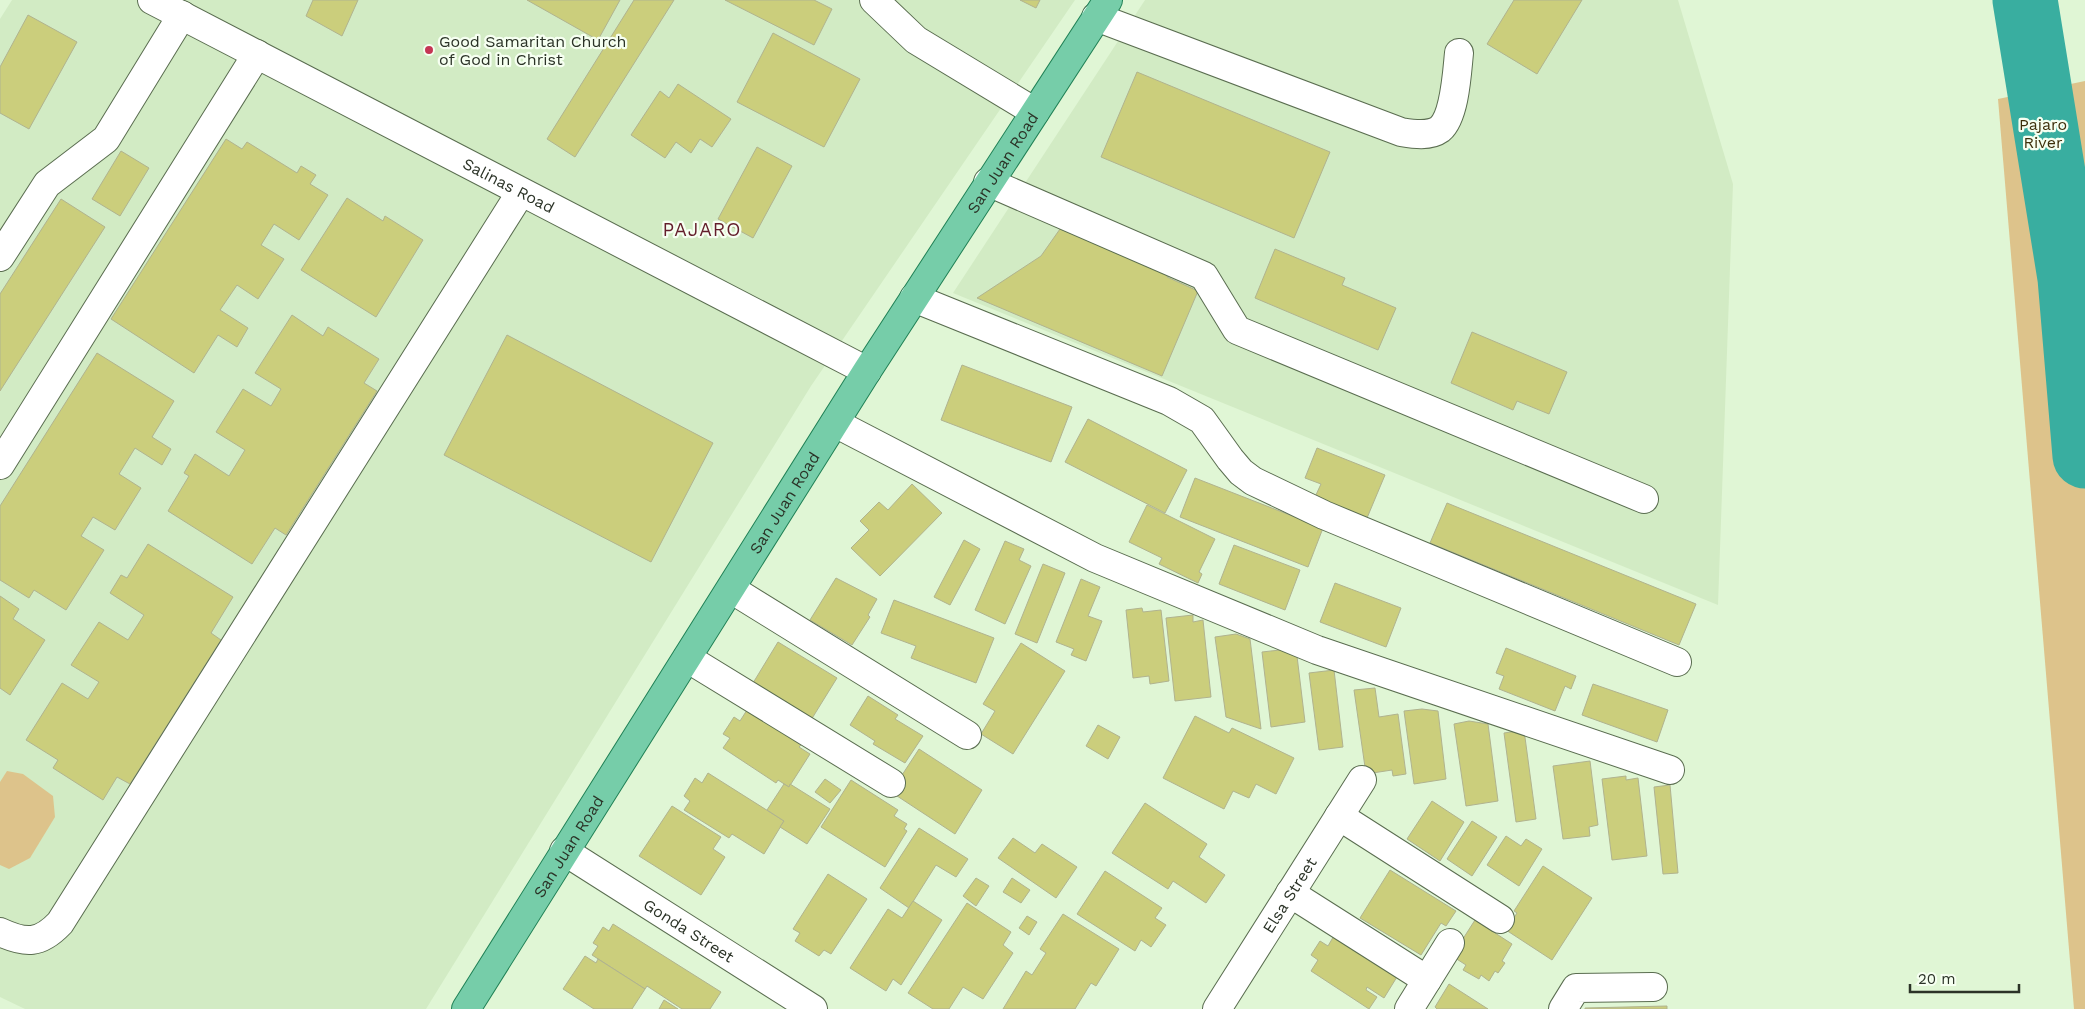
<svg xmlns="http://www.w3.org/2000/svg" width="2085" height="1009" viewBox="0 0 2085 1009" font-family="'Work Sans',sans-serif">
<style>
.built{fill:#d2ebc4}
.green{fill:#ddc38b}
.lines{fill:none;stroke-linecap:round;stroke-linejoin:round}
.river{stroke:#39aea0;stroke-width:65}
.building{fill:#cbce7c;stroke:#b0b38f}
.minor-casing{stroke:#5a6d50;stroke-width:30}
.major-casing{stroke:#208156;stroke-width:30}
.minor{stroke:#fff;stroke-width:28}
.major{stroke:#76cda9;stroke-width:28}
.poi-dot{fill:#c53554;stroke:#f6fff1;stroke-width:2}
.labels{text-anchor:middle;stroke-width:4.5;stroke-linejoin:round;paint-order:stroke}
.poi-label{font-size:16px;fill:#2b3327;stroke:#f6fff1;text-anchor:start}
.park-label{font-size:16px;fill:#3d2f0b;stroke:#f6fff1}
.street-label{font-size:16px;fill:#2b3327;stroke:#f6fff1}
.quarter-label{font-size:19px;letter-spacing:1px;fill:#631e2b;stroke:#f6fff1}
</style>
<rect width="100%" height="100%" fill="#e0f6d5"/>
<!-- built -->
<g class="built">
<polygon points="12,0 1075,0 811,386 426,1009 25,1009 0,997 0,19"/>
<polygon points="1145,0 1678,0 1733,184 1718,605 953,293"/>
</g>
<!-- green -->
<g class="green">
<polygon points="2085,81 2085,1009 2074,1009 1998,99"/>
<polygon points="7,771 23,774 53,796 55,817 30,858 9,869 0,865 0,782"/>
</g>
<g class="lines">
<!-- river -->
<polyline class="river" points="2025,0 2070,278 2085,456"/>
</g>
<!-- building -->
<g class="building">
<polygon points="313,0 358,0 342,36 306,16"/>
<polygon points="527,0 620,0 598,40"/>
<polygon points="634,0 674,0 575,157 547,139"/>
<polygon points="725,0 814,0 832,9 814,45"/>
<polygon points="1020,0 1040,0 1036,8"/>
<polygon points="1514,0 1582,0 1537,74 1487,44"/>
<polygon points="28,15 77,42 29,129 0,113 0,67"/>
<polygon points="773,33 860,79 824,147 737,102"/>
<polygon points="1137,72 1330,152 1294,238 1101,157"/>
<polygon points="678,84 731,119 712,147 700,139 691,153 676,142 665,158 631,135 660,91 669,98"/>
<polygon points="226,139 242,149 247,142 297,173 301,166 316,175 310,184 328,195 299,240 274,224 261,245 284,259 258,299 237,285 220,310 248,328 237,347 218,335 194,373 111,319"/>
<polygon points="757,147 792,166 753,238 718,219"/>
<polygon points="121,151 149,168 120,216 92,199"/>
<polygon points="347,198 383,221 385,216 423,240 376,317 301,270"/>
<polygon points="61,199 105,227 0,391 0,294"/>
<polygon points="1060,229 1168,274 1167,277 1198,291 1162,376 977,298 1041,256"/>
<polygon points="1275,249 1345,278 1342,285 1396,308 1378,350 1255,298"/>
<polygon points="292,315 323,336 328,327 379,359 364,383 377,391 286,535 275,528 252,564 168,511 189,476 184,473 195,454 229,476 245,450 216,432 243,389 271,406 281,389 255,373"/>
<polygon points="1472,332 1567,372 1549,414 1517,401 1513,410 1451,383"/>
<polygon points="507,335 713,443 651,562 444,455"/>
<polygon points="97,353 174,401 152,437 171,449 162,465 135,448 119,474 141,488 115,530 93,517 81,536 104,550 66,610 34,590 29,598 0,580 0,506"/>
<polygon points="962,365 1072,407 1051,462 941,420"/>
<polygon points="1088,419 1187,470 1165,513 1065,462"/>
<polygon points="1317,448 1385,475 1367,518 1315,497 1321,484 1305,478"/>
<polygon points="1195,478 1323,528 1308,567 1180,517"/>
<polygon points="912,484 942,513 880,576 851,548 869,530 860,521 879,502 888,510"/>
<polygon points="1447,503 1696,604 1679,645 1430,543"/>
<polygon points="1147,505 1215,539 1199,572 1202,574 1198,583 1159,564 1162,558 1129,542"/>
<polygon points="964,540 980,549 950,605 934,597"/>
<polygon points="1005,541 1024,549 1019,560 1031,566 1005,624 975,610"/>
<polygon points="148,544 233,597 211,633 221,640 130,784 117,777 103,800 53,768 58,760 26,740 62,683 88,699 99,682 71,665 99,622 128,640 144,615 110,593 121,575 127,578"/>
<polygon points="1234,545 1300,570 1285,610 1219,584"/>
<polygon points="1043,564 1065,573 1037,643 1015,634"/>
<polygon points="836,578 877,599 868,615 870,617 852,645 810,620"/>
<polygon points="1081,579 1100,587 1088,616 1102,621 1086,661 1071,655 1074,649 1056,642"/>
<polygon points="1335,583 1401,608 1386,647 1320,622"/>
<polygon points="0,596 19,609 13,619 45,640 10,695 0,688"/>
<polygon points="894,600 994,638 976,683 911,658 916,646 881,633"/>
<polygon points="1142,608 1143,612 1161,610 1169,681 1150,684 1149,676 1133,678 1126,610"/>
<polygon points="1193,615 1193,622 1203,620 1211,697 1175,701 1166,618"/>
<polygon points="1236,634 1250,639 1261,729 1226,717 1215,637"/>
<polygon points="778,642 837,678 811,720 753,683"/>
<polygon points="1021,643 1065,671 1013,754 981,734 995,711 983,704"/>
<polygon points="1506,648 1576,676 1571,689 1565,686 1555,711 1499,689 1504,676 1496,673"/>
<polygon points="1280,650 1297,656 1305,722 1271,727 1262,652"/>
<polygon points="1334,670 1343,747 1319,750 1309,673"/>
<polygon points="1593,684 1668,710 1657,742 1582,715"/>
<polygon points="1375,688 1379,717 1398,714 1406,774 1393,776 1392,770 1366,774 1354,690"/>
<polygon points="868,696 898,715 895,719 923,736 905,763 873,744 875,741 850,725"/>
<polygon points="1422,709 1438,711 1446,779 1414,784 1404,711"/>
<polygon points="747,710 801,745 799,747 810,754 789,787 778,780 776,783 723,748 730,738 723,734 734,717 740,721"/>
<polygon points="1195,716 1229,733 1232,728 1294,758 1276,794 1256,784 1249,798 1233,791 1224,809 1163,778"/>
<polygon points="1469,721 1488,724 1498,801 1466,806 1454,724"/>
<polygon points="1098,725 1120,737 1108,759 1086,746"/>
<polygon points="1524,730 1536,819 1516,822 1504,733"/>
<polygon points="919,749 982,790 955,834 891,792"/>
<polygon points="1590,761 1598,825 1589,827 1590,836 1563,839 1553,766"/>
<polygon points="708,773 784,821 764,854 732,834 729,838 684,810 690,801 684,796 695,778 702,783"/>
<polygon points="1626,776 1626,780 1638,778 1647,856 1612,860 1602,779"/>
<polygon points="825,779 841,790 830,803 815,792"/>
<polygon points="851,780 898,810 894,816 907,824 904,829 907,831 885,867 821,827"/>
<polygon points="784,784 789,787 790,784 830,809 807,844 780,827 784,821 767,810"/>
<polygon points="1670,785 1678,873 1663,874 1654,787"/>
<polygon points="1432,801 1464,822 1440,861 1407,839"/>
<polygon points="1145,803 1207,844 1199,857 1225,875 1206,903 1173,881 1168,889 1112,853"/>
<polygon points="672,806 721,837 713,849 725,857 701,895 639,856"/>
<polygon points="1472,821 1497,837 1472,876 1447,859"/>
<polygon points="919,828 968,859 956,877 936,865 909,908 880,888"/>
<polygon points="1506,836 1521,846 1526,839 1542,849 1519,886 1487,865"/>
<polygon points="1013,838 1035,853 1042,844 1077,867 1056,898 998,858"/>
<polygon points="1543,866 1592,898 1552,960 1506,930 1517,913 1514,911"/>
<polygon points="1390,870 1456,911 1446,926 1441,923 1421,955 1360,918"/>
<polygon points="1105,871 1162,908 1155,918 1166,925 1151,947 1141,940 1135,951 1077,914"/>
<polygon points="828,874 867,899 831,954 824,950 819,956 795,941 800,933 793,929"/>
<polygon points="976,878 989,886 976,906 963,896"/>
<polygon points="1012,878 1030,890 1021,903 1003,892"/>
<polygon points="913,901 942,920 901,985 893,979 886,991 850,968 888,909 902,918"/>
<polygon points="967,903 1011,932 1003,945 1013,953 983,999 963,987 949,1009 933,1009 908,993"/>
<polygon points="1063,914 1119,949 1096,986 1091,983 1075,1009 1003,1009 1026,971 1032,975 1046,953 1040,949"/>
<polygon points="1027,916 1037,922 1029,935 1019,928"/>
<polygon points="1475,920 1512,944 1502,961 1505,963 1498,973 1495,971 1489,981 1481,975 1479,979 1463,970 1466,965 1452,956"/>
<polygon points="613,924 721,992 710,1009 682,1009 647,986 645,989 592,955 598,946 593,943 603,927 609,931"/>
<polygon points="1335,934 1400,972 1384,998 1367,987 1366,990 1377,997 1369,1009 1311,971 1318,960 1311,955 1320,941 1328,946"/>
<polygon points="585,956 596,963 598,959 645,989 632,1009 594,1009 563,989"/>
<polygon points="1449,984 1488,1009 1437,1009 1435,1007"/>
<polygon points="664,1000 678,1009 659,1009"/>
<polygon points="1667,1006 1667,1009 1585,1009 1585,1008"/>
</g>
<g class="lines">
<!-- minor casing -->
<g class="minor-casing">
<g id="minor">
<path id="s1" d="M152,0L867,371"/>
<polyline points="874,0 916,40 1035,112"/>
<path d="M1096,17L1401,132C1413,134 1429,137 1440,129C1455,116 1457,72 1459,53"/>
<polyline points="988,182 1204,276 1237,330 1644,499"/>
<polyline points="0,257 47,184 106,139 182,15"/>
<polyline points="914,298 1169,401 1202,420 1230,459 1241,472 1253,481 1324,515 1677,662"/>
<polyline points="835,423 1095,558 1317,650 1670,770"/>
<polyline points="0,465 257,54"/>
<polyline points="731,589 967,735"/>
<polyline points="687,658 891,783"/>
<polyline points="1339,816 1500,919"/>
<path id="s2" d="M564,851L813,1009"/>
<polyline points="1290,893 1427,980"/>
<path d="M0,932C26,944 40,944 60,923L521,192"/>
<path id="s3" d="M1217,1009L1362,780"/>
<polyline points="1409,1009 1450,943"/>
<polyline points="1563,1009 1576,988 1653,987"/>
</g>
</g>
<!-- major casing -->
<g class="major-casing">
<g id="major">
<path id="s4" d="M466,1009L867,371L1108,0"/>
</g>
</g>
<!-- minor -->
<use href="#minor" class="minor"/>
<!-- major -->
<use href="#major" class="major"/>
</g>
<!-- markers -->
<circle class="poi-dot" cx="429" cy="50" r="5"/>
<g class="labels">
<!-- poi labels -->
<g class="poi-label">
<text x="439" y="47">Good Samaritan Church<tspan x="439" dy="18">of God in Christ</tspan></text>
</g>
<!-- park labels -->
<g class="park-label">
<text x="2043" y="130">Pajaro<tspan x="2043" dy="18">River</tspan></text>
</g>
<!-- street labels -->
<g class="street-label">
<text dy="6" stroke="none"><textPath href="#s4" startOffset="1002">San Juan Road</textPath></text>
<text dy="6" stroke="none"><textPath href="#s1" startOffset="402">Salinas Road</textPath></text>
<text dy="6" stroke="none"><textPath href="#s4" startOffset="598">San Juan Road</textPath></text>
<text dy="6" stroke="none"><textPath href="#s4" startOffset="192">San Juan Road</textPath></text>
<text dy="6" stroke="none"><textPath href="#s3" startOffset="135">Elsa Street</textPath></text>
<text dy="6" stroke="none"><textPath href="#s2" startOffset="148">Gonda Street</textPath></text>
</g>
<!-- quarter labels -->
<g class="quarter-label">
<text x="702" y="236">PAJARO</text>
</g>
</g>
<!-- scale -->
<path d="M1910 984v8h109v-8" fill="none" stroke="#2b3327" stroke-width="2.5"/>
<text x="1918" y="984" font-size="15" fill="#2b3327" stroke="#f6fff1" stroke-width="4" paint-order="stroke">20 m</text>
</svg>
